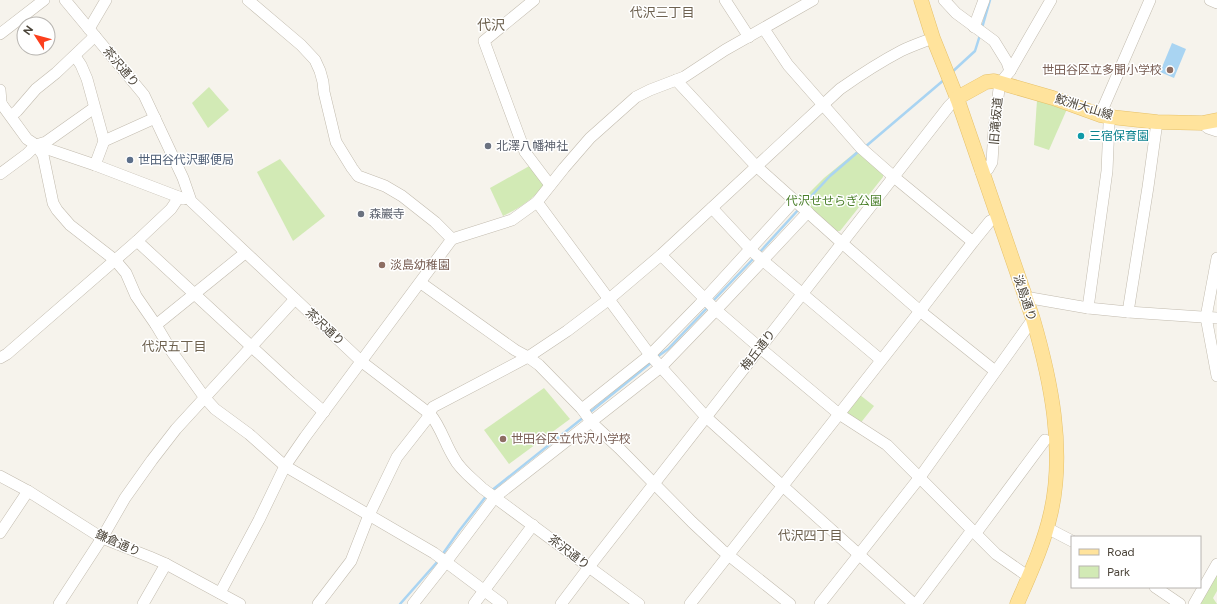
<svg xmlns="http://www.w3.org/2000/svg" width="1217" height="604" viewBox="0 0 1217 604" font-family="Figtree,'Noto Sans JP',sans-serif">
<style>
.green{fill:#d2eab5}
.water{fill:#a9d4f2}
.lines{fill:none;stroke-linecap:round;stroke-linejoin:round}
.stream{stroke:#a9d4f2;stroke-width:2.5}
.minor-casing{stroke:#c2bbae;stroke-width:12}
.major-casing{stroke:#e6c16a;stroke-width:15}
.minor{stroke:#fff;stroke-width:11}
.major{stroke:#ffe39c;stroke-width:14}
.education-dot{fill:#8d6e63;stroke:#fff;stroke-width:1.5}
.culture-dot{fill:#0f9aa8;stroke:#fff;stroke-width:1.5}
.worship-dot{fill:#6b7280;stroke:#fff;stroke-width:1.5}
.service-dot{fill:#5c6f8a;stroke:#fff;stroke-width:1.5}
.labels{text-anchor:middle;stroke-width:3;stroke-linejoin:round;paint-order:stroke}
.street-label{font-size:12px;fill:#4b4439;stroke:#fff}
.education-label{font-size:12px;fill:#785e54;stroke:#fff;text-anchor:start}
.culture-label{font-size:12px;fill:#0d838f;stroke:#fff;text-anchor:start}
.worship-label{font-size:12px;fill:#5b616d;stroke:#fff;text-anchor:start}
.service-label{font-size:12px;fill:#4e5e75;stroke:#fff;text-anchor:start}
.park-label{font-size:12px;fill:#4a7f2a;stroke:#fff}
.neighbourhood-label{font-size:13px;fill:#6e6250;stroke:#fff}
.quarter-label{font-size:14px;fill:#6e6250;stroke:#fff}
</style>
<rect width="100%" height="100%" fill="#f6f3ec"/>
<!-- green -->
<g class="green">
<polygon points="209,87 229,110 208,128 192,103"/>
<polygon points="1037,100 1067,109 1049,150 1034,145"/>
<polygon points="857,151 883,173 883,177 840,231 836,231 813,212 808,205 802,200 824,178"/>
<polygon points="280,159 325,216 293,241 257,172"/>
<path d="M533,164L543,182V187C532,200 518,209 503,216L490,188Z"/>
<polygon points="544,388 570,419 509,464 484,430"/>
<polygon points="860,395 874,406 859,425 847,417 845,409"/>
<polygon points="1217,567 1217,591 1213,598 1217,604 1196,604"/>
</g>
<!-- water -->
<polygon class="water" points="1172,43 1186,49 1174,78 1160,72"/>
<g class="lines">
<!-- stream -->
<g class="stream">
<polyline points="982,28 990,0"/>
<polyline points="951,73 975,51 980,35"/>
<polyline points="865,147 945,79"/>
<polyline points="804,204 830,176 859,151"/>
<polyline points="759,253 799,209"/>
<polyline points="712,302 754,258"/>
<polyline points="657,357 668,349 709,306"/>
<polyline points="589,413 652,362"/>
<polyline points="491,491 584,417"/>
<polyline points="442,555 459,531 487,495"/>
<polyline points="400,604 438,561"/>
</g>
<!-- minor casing -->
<g class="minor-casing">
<g id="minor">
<path d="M65,0L144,95L183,178L191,201L362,362L430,414C441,427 445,444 454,458C460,470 473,479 482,488L639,604"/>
<polyline points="534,0 484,41 525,152 550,185"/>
<polyline points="725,0 749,37"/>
<polyline points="944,0 956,13 994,41 1007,62 1010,71 1001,82 999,89 994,129 992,162 988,169 981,172"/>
<polyline points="1210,0 1217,3"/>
<polyline points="974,27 984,0"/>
<polyline points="89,29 106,0"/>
<polyline points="764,29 788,65 861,148 894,177 973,242"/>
<polyline points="0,34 44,0"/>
<polyline points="75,56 81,65 87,79 104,141"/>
<polyline points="1010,71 1051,0"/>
<polyline points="676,80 756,166 842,243 920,311 995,371"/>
<polyline points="0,90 1,102"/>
<polyline points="0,102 27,139 36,145 95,165 184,199"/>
<polyline points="1100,115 1150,0"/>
<polyline points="11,116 17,111 36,89 56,73 95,36"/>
<polyline points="1202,123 1208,128 1217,131"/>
<polyline points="36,145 43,155 53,203 57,210 70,225 115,260 126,273 136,296 156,325 172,352 205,398 215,409 249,434 285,466 434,553 502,604"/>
<polyline points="95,165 104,141 155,118"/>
<polyline points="0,174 27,154 36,145 46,142 94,108"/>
<polyline points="537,202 650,355 706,417 914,604"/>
<polyline points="712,208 754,253 881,360"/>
<polyline points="452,239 512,220 537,202 564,168 590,138 636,97 650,90 684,77 725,50 813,0"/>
<polyline points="137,241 291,383 324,412"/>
<polyline points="661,255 716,310 760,348 839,414 887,445 996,554 1029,577"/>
<polyline points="1217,258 1206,317 1217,376"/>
<polyline points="421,283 515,350 528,357 539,365 582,409 592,423 619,448 692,522 722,550 790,604"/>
<polyline points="1025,297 1088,308 1128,312 1217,318"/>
<polyline points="1088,308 1107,171 1109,124 1111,117"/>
<polyline points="1128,312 1148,187 1157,122"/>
<polyline points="156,325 245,253"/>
<polyline points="0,358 7,354 137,241 171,209 179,197"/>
<polyline points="582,409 650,355 699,305 794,201"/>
<polyline points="0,476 28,491 102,538 150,557 166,564 240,604"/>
<polyline points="1047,528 1072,541"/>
<polyline points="0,533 28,491"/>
<polyline points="976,533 1045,440"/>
<polyline points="1155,587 1180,604"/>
<polyline points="220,593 259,520 285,466 305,437 452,239 435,222 402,196 385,186 358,176 352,168 336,142 324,92 323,82 320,71 315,60 301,45 248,0"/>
<polyline points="59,604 102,538 125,498 152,460 176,429 295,299"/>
<polyline points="143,604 166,564"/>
<path d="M318,604L351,561L369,515L397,457L426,420L433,407L528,357L567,331L608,300L661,255L840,89C860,75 880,62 901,51C911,46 923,42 933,38"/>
<polyline points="413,604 446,562 495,497 661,367 716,310 808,212"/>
<polyline points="474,604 533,525"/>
<polyline points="561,604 589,567 949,106 957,98"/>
<polyline points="690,604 920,311 973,242 990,221 997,218"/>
<polyline points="820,604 920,477 1033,319"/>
<polyline points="916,604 972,530"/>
<polyline points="1194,604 1217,564"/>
</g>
</g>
<!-- major casing -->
<g class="major-casing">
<g id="major">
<path d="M921,0L933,38L957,98L1033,319C1051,381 1065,449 1051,512C1044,544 1030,574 1017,604"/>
<polyline points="957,98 986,82 994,81 1053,98 1100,115 1111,117 1157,122 1202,123 1217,120"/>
</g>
</g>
<!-- minor -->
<use href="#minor" class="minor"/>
<!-- major -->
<use href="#major" class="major"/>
</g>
<!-- markers -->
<g class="education-dot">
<circle cx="1170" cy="70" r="4"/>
<circle cx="382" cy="265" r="4"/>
<circle cx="503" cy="439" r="4"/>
</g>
<circle class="culture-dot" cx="1081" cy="136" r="4"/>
<g class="worship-dot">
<circle cx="488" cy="146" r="4"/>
<circle cx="361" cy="214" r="4"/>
</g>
<circle class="service-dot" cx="130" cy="160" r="4"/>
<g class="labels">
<!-- street labels -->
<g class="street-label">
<text transform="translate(121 67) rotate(50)" y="4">茶沢通り</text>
<text transform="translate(1084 107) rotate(17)" y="4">鮫洲大山線</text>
<text transform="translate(996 121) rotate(-85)" y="4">旧滝坂道</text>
<text transform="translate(1025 298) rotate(71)" y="4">淡島通り</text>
<text transform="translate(325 327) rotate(43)" y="4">茶沢通り</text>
<text transform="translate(758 350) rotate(-52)" y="4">梅丘通り</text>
<text transform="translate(118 543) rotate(24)" y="4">鎌倉通り</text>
<text transform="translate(569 552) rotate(37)" y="4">茶沢通り</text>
</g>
<!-- education labels -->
<g class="education-label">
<text x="1162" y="74" text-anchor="end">世田谷区立多聞小学校</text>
<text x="390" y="269">淡島幼稚園</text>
<text x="511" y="443">世田谷区立代沢小学校</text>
</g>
<!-- culture labels -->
<g class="culture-label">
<text x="1089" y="140">三宿保育園</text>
</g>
<!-- worship labels -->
<g class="worship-label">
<text x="496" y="150">北澤八幡神社</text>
<text x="369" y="218">森巖寺</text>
</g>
<!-- service labels -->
<g class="service-label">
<text x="138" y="164">世田谷代沢郵便局</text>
</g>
<!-- park labels -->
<g class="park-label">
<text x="834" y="205">代沢せせらぎ公園</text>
</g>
<!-- neighbourhood labels -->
<g class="neighbourhood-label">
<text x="662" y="17">代沢三丁目</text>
<text x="174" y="351">代沢五丁目</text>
<text x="810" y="540">代沢四丁目</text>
</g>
<!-- quarter labels -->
<g class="quarter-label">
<text x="491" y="30">代沢</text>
</g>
</g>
<!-- legend -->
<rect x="1071" y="536" width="130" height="52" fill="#ffffff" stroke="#b7b4b0"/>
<rect x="1079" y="549" width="20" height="6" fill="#ffe39c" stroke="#b7b4b0"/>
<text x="1107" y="556" font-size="12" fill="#4b4439">Road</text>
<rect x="1079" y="566" width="20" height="12" fill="#d2eab5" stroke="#b7b4b0"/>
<text x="1107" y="576" font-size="12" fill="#4b4439">Park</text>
<!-- north arrow -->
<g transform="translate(36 36) rotate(306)"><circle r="19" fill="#ffffff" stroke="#b7b4b0"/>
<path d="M0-3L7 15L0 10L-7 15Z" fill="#fc3f1d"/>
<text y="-6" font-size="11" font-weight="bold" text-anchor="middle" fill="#4b4439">N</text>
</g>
</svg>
